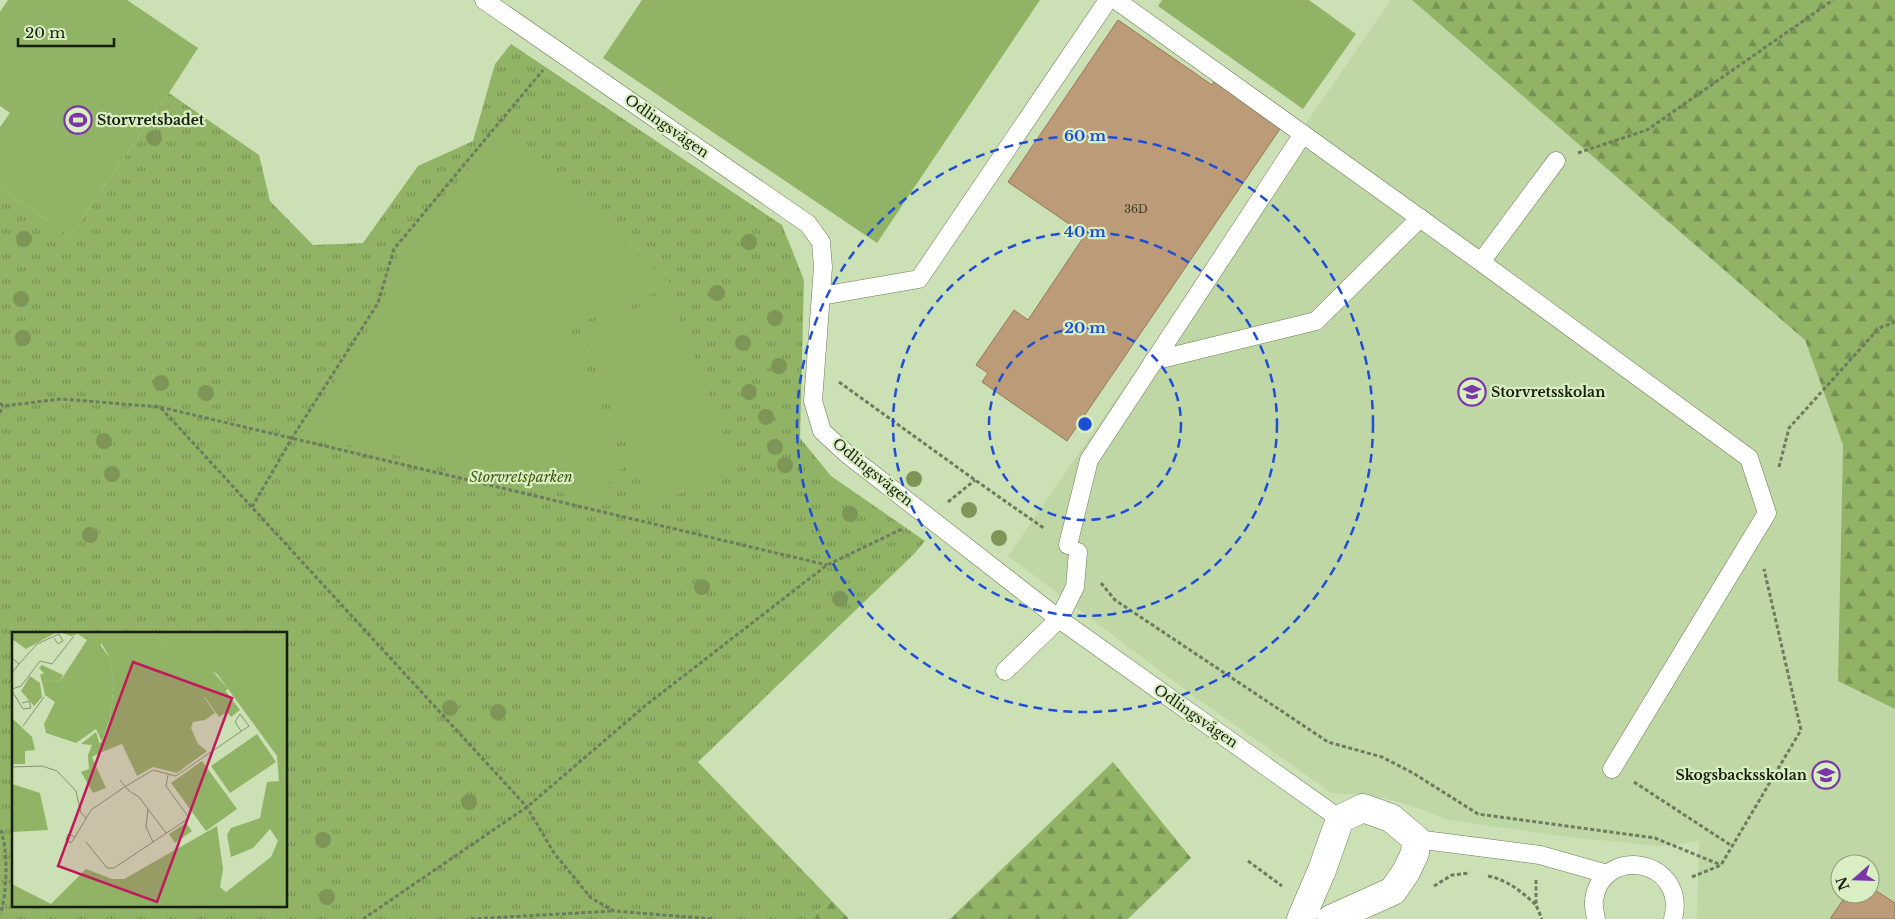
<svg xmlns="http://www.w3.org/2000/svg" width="1895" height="919" viewBox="0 0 1895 919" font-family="'Libre Baskerville',serif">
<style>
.built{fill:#bfd6a5;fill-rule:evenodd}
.forest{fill:url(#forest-firs)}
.park{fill:url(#park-tufts);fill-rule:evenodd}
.pitch{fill:#90b365}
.building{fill:#bb9b78;stroke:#977756}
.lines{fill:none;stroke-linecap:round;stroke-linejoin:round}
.lane-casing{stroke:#6a7c55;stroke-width:19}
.street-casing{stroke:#6a7c55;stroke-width:29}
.path{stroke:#6d7b5e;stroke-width:3;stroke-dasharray:4 2.5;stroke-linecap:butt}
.lane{stroke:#fff;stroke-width:18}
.street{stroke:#fff;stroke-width:28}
.tree{fill:#7d9657}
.ring{fill:none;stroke:#1d4ed8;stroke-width:2.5;stroke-dasharray:9 6}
.labels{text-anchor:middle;stroke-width:4.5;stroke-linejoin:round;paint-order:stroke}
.number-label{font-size:11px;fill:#403e29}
.poi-label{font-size:14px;font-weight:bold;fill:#171f0f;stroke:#d9eec2;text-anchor:start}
.street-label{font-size:14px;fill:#171f0f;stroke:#d9eec2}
.park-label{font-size:14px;font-style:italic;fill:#3d590a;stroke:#d9eec2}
.inset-road{fill:none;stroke:#849373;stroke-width:1}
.view{fill:#c2185b;fill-opacity:0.15;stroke:#c2185b;stroke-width:2.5}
.inset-edge{fill:none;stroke:#171f0f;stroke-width:2.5}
.centre{fill:#1d4ed8;stroke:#d9eec2;stroke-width:2.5}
.ring-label{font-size:15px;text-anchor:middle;font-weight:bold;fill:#1d4ed8;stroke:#d9eec2;stroke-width:4.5;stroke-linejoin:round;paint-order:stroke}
</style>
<defs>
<pattern id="forest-firs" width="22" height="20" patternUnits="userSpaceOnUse" patternTransform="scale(1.25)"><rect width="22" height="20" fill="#90b365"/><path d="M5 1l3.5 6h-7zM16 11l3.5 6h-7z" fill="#759152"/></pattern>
<pattern id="park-tufts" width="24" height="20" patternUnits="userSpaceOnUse" patternTransform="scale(1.25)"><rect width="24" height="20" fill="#90b365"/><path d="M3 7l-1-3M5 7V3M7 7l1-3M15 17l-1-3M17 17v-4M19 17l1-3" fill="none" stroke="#759152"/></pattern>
</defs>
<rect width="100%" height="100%" fill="#cce0b5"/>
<!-- built -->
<path class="built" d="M1391,0H1412L1805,340L1843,445L1838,681L1895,709V919H1695L1697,915L1699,841L1659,846L1560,836L1449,820L1412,806L1375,796L1332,793L1192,695L1008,556ZM1840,864H1870V894H1840Z"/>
<!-- forest -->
<g class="forest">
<polygon points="1412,0 1895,0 1895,709 1838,681 1843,445 1805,340"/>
<polygon points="1113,762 1191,858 1128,919 950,919"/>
<polygon points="832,901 849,919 807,919"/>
</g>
<!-- park -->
<path class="park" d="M511,44L782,225L804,280L800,438L831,476L925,541L914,554L698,762L832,901L807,919H0V188L70,236L169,93L259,155L270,201L313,245L363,243L418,166L473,141L495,64ZM14,633H286V905H14Z"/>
<!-- pitch -->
<g class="pitch">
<polygon points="8,0 127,0 198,48 169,93 70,236 0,188 0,127 10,113 0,106 0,12"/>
<polygon points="642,0 1040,0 877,243 603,58"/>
<polygon points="1162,0 1309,0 1356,34 1303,109 1158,6"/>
<polygon points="499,132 673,286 569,327 624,466 593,500 301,434 384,304 399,252"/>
<polygon points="670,295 738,471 649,505 582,329"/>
</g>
<!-- building -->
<g class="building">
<polygon points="1118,20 1212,85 1217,77 1284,123 1067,441 982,382 988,373 976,365 1014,310 1028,320 1085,235 1008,182"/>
<polygon points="1870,887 1895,903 1895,919 1830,919 1847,894 1870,894"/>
</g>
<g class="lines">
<!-- lane casing -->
<g class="lane-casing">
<g id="lane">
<polyline points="484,0 808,224 821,242 823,267 813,401 822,431 847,454 1059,619 1340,819"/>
<polyline points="1116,0 1481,262 1749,458 1767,513 1612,769"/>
<polyline points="1481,262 1556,161"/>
<polyline points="821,296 919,279 1108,0"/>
<polyline points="1153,361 1316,321 1420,218"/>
<polyline points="1068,545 1089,460 1303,134"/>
<polyline points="1005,671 1059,619 1075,587 1078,552"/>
<polyline points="1416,839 1540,855 1607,874"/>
<path d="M1596,919C1595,913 1593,905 1594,900C1602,844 1688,859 1673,919"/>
</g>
</g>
<!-- street casing -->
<g class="street-casing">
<polyline id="street" points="1301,919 1322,870 1340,819 1363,808 1391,818 1416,839 1415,853 1406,872 1393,891 1331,919"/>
</g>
<!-- path -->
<g class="path">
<polyline points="1578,153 1647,130 1833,0"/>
<polyline points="839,382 975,480 1045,529"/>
<polyline points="0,403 3,406 61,399 160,407 827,565"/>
<polyline points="161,408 527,807 554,853 591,898 614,911 713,919"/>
<polyline points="0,413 3,406"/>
<polyline points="1779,467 1789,428 1879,328 1895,322"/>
<polyline points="948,502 975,480"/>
<polyline points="252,507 292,438 378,303 394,249 543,70"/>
<polyline points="1101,583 1115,600 1328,742 1382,757 1413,773 1478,814 1655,838 1721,865"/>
<polyline points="1634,782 1732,846"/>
<path d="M0,830C9,846 7,897 0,914"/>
<polyline points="1248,861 1282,886"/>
<path d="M1488,876C1508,880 1522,892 1536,905"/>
<polyline points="1692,877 1721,865 1801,730 1764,569"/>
<polyline points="1536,880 1536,905 1542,919"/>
<polyline points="1434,886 1452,875 1470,873"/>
<polyline points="363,919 527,807 646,705 827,565 902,529"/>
<polyline points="471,919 613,911"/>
</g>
<!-- lane -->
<use href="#lane" class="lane"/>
<!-- street -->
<use href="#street" class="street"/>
</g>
<!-- trees -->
<g class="tree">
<circle cx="154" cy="138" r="8"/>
<circle cx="24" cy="239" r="8"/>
<circle cx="749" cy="242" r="8"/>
<circle cx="717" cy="293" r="8"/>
<circle cx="21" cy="299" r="8"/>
<circle cx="775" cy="318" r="8"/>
<circle cx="23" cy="338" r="8"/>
<circle cx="743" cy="343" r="8"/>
<circle cx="779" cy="366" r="8"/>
<circle cx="161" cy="383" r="8"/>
<circle cx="749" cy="392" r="8"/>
<circle cx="206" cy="393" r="8"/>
<circle cx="766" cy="417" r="8"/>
<circle cx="104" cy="441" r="8"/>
<circle cx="775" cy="447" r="8"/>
<circle cx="785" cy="465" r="8"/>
<circle cx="112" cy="474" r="8"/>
<circle cx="914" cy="479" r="8"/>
<circle cx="969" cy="510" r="8"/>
<circle cx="850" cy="514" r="8"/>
<circle cx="90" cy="535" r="8"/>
<circle cx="999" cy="538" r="8"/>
<circle cx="702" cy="587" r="8"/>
<circle cx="840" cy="599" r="8"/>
<circle cx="450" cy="708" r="8"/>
<circle cx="498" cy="712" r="8"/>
<circle cx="469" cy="802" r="8"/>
<circle cx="323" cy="840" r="8"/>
<circle cx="327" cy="897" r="8"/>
</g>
<!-- distance rings -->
<g class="ring">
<circle cx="1085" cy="424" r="96"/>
<circle cx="1085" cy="424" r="192"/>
<circle cx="1085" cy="424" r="288"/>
</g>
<!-- icons -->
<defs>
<g id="stadium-ring" transform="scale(1.4375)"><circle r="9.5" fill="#d9eec2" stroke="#7a35a8" stroke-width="1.5"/><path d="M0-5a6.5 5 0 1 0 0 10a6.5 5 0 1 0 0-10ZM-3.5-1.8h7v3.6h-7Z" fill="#7a35a8"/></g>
<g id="school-ring" transform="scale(1.4375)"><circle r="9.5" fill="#d9eec2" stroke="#7a35a8" stroke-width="1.5"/><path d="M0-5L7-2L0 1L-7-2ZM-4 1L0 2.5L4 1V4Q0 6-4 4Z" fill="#7a35a8"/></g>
</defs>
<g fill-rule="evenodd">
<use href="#stadium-ring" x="78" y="120"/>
<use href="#school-ring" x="1472" y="392"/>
<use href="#school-ring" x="1826" y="775"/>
</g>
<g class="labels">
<!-- number labels -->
<g class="number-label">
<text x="1136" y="213">36D</text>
</g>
<!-- poi labels -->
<g class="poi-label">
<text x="97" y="125">Storvretsbadet</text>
<text x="1491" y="397">Storvretsskolan</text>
<text x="1807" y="780" text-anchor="end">Skogsbacksskolan</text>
</g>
<!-- street labels -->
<g class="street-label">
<text transform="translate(667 126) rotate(35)" y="5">Odlingsvägen</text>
<text transform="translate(873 472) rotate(39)" y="5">Odlingsvägen</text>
<text transform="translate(1196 716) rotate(35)" y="5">Odlingsvägen</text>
</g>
<!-- park labels -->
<g class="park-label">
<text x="521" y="482">Storvretsparken</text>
</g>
</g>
<!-- overview -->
<g transform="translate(12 632)">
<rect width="275" height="275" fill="#cce0b5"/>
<path d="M2,0H45L14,17L0,7ZM47,0H89V14L98,26L102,52L98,86L90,110L84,97L64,111L34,101L32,92L43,70L33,63L30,50L49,48L75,8L66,2L59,4ZM140,0H275V275H0V252L39,272L74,237L100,247H112L205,194L211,237L208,255L214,260L259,225L266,209L258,197L241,216L219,225L215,203L219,196L248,186L255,150L267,149L265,124L205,42L158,16ZM18,44L28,51L30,65L22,74L9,59ZM0,86L20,105L23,118L13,119V132H0ZM84,100L90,120L80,125L94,156L81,161L69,140L77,137L76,123L80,113L69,112ZM0,152L28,161L36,198L0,200Z" fill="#90b365"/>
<path d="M89,0H140L158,16L197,35L216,57L207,63L203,57L192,65L203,81L193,88L181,90L179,96L186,112L195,119L165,141L141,135L125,144L110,112L90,120L87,111L92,109L98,86L102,52L98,26L87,7ZM30,33L51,43L49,48L30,50L28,43L32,41L27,36Z" fill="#90b365"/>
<path d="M203,56L207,63L213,58L228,78L219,85L215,80L207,85L192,64ZM161,82L186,115L163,127L162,117V127H140V116H162L145,115L143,110ZM245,102L264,130L218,161L199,134ZM190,129L225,177L194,199L159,151ZM174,191L180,199L163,211L157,202Z" fill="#90b365"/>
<path class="inset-road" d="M0,26L7,32L0,41M7,32L25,12L47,2L51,9L46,12L42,6M0,57L9,54L28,29L40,32L62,4M0,59L11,77L19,76L17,69L10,71M11,94L32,65M0,135L30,134L45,139L64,159L69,181L74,186M108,148L118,160M119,160L127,165L154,201M136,177L134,195L141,210M63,205L59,211L54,208L56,202L63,205L79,178L111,156L141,138L164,144L237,94L228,82L223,90L229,99M74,210L95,236H102L177,186L154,154L156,143"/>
<path class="view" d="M121,30L220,66L145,270L46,234Z"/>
<rect width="275" height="275" class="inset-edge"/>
</g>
<circle cx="1085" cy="424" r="8" class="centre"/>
<g class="ring-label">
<text x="1085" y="141">60 m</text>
<text x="1085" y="237">40 m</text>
<text x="1085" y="333">20 m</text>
</g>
<!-- north arrow -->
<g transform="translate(1855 879) rotate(250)"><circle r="24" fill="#d9eec2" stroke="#8b9b7a"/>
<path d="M0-4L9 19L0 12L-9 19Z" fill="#7a35a8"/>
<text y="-8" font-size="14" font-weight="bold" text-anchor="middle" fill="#171f0f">N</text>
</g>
<!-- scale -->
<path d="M18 38v8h96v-8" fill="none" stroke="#171f0f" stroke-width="2.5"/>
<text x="25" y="38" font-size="15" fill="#171f0f" stroke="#d9eec2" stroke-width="4" paint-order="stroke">20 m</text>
</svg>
